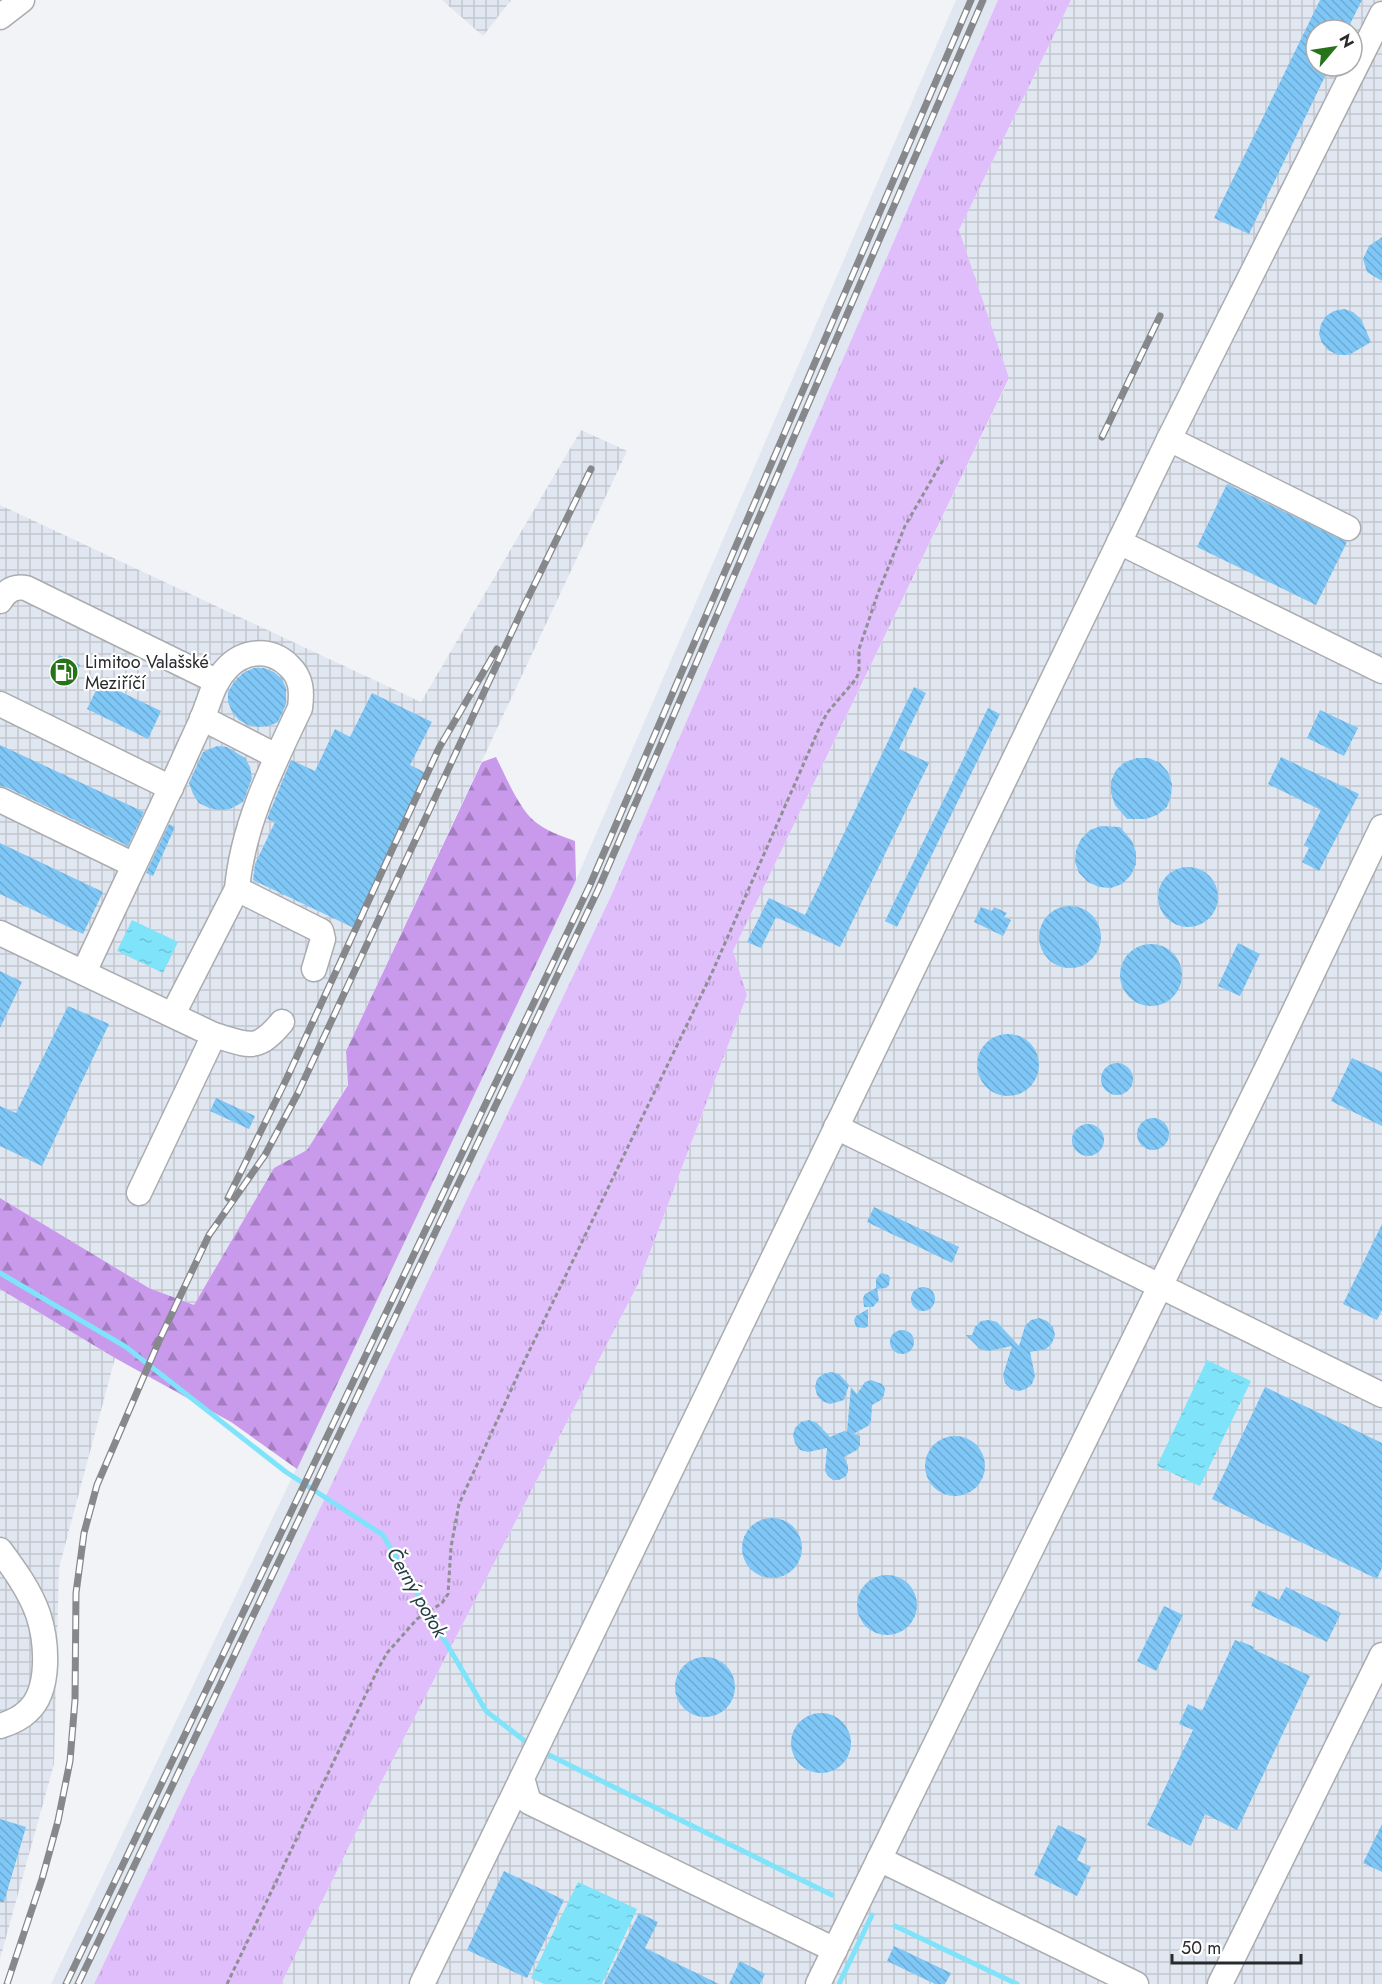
<svg xmlns="http://www.w3.org/2000/svg" width="1382" height="1984" viewBox="0 0 1382 1984" font-family="Jost,sans-serif">
<style>
.built{fill:#e1e7f1}
.industrial{fill:url(#industrial-grid);fill-rule:evenodd}
.grass{fill:url(#grass-tufts)}
.forest{fill:url(#forest-firs)}
.water{fill:url(#water-ripples)}
.lines{fill:none;stroke-linecap:round;stroke-linejoin:round}
.stream{stroke:#7fe3fa;stroke-width:5}
.building{fill:url(#building-back-hatch)}
.minor-casing{stroke:#aaacb0;stroke-width:27}
.path{stroke:#8f9093;stroke-width:3;stroke-dasharray:4.5 3;stroke-linecap:butt}
.minor{stroke:#fff;stroke-width:24}
.rail-casing{stroke:#86888b;stroke-width:7}
.rail{stroke:#fff;stroke-width:4.5;stroke-dasharray:14;stroke-linecap:butt}
.labels{text-anchor:middle;stroke-width:4.5;stroke-linejoin:round;paint-order:stroke}
.poi-label{font-size:18px;fill:#292a2c;stroke:#fff;text-anchor:start}
.water-label{font-size:20px;font-style:italic;fill:#253c42;stroke:#fff}
</style>
<defs>
<pattern id="industrial-grid" width="8" height="8" patternUnits="userSpaceOnUse" patternTransform="scale(1.5)"><rect width="8" height="8" fill="#e1e7f1"/><path d="M0 4h8M4 0v8" fill="none" stroke="#c1c6cf"/></pattern>
<pattern id="grass-tufts" width="24" height="20" patternUnits="userSpaceOnUse" patternTransform="scale(1.5)"><rect width="24" height="20" fill="#e0bdfb"/><path d="M3 7l-1-3M5 7V3M7 7l1-3M15 17l-1-3M17 17v-4M19 17l1-3" fill="none" stroke="#c0a3d7"/></pattern>
<pattern id="forest-firs" width="22" height="20" patternUnits="userSpaceOnUse" patternTransform="scale(1.5)"><rect width="22" height="20" fill="#c999eb"/><path d="M5 1l3.5 6h-7zM16 11l3.5 6h-7z" fill="#a37dbf"/></pattern>
<pattern id="water-ripples" width="26" height="14" patternUnits="userSpaceOnUse" patternTransform="scale(1.5)"><rect width="26" height="14" fill="#7fe3fa"/><path d="M2 4q2-2 4 0t4 0M15 11q2-2 4 0t4 0" fill="none" stroke="#6ec3d6"/></pattern>
<pattern id="building-back-hatch" width="6" height="6" patternUnits="userSpaceOnUse" patternTransform="scale(1.5)"><rect width="6" height="6" fill="#7ec7f6"/><path d="M-1 5l2 2M0 0l6 6M5-1l2 2" fill="none" stroke="#6dabd3"/></pattern>
</defs>
<rect width="100%" height="100%" fill="#f1f3f7"/>
<!-- built -->
<polygon class="built" points="956,0 998,0 611,896 94,1984 51,1984 576,880"/>
<!-- industrial -->
<g class="industrial">
<polygon points="442,0 511,0 483,36"/>
<path d="M1071,0H1382V1984H281L373,1798L638,1284L747,995L733,951L1009,379L959,230ZM1316,30H1352V66H1316Z"/>
<polygon points="581,430 627,451 346,1051 348,1084 307,1150 274,1168 194,1305 149,1288 0,1198 0,505 421,702"/>
<polygon points="0,1289 115,1358 59,1568 54,1764 0,1959"/>
</g>
<!-- grass -->
<polygon class="grass" points="998,0 1071,0 959,230 1009,378 733,951 747,995 638,1284 373,1798 281,1984 94,1984 611,896"/>
<!-- forest -->
<path class="forest" d="M496,757C505,775 518,806 533,820C544,830 561,836 575,841L576,880L297,1469L231,1422L115,1358L0,1289V1198L149,1288L194,1305L274,1168L307,1150L348,1085L346,1051L482,762Z"/>
<!-- water -->
<g class="water">
<polygon points="132,920 178,942 163,973 117,951"/>
<polygon points="1207,1360 1251,1381 1200,1486 1157,1466"/>
<polygon points="578,1882 637,1909 602,1984 544,1984 531,1978"/>
</g>
<g class="lines">
<!-- stream -->
<g class="stream">
<polyline points="0,1273 126,1347 286,1472 383,1535 486,1711 530,1745"/>
<polyline points="541,1751 832,1895"/>
<polyline points="895,1926 1017,1984"/>
<polyline points="839,1984 872,1915"/>
</g>
</g>
<!-- building -->
<g class="building">
<polygon points="1320,0 1362,0 1347,30 1316,30 1316,66 1330,66 1249,234 1214,218"/>
<polygon points="1382,237 1382,281 1367,272 1363,259 1369,246"/>
<polygon points="1344,309 1353,312 1361,319 1371,342 1349,355 1338,355 1328,350 1322,343 1319,334 1321,324 1326,316 1334,311"/>
<polygon points="1227,484 1347,542 1316,605 1197,547"/>
<polygon points="59,655 80,665 70,686 49,676"/>
<polygon points="254,668 264,668 274,672 282,679 286,688 286,704 278,722 269,726 258,727 248,725 239,720 232,712 228,702 228,692 234,682 243,673"/>
<polygon points="100,682 161,711 148,739 87,709"/>
<polygon points="914,687 926,693 899,749 929,763 840,947 776,917 761,948 747,942 769,898 805,915"/>
<polygon points="372,693 432,722 410,765 426,773 354,928 253,880 255,864 275,822 267,819 291,760 315,771 335,729 350,737"/>
<polygon points="988,708 1000,714 897,927 885,921"/>
<polygon points="1320,710 1358,728 1344,756 1307,738"/>
<polygon points="0,745 144,812 128,846 6,787 0,786"/>
<polygon points="217,746 227,747 245,758 250,767 252,778 243,802 230,809 219,810 209,808 199,803 193,794 189,783 203,752"/>
<polygon points="1281,757 1359,794 1319,871 1302,862 1309,848 1304,845 1321,810 1268,784"/>
<polygon points="1137,758 1149,758 1160,763 1168,772 1172,784 1171,796 1167,807 1157,815 1146,819 1127,819 1115,805 1111,793 1111,781 1116,770 1125,762"/>
<polygon points="169,824 175,827 153,876 146,873"/>
<polygon points="1101,826 1120,827 1132,841 1136,852 1136,864 1131,875 1122,884 1111,888 1099,887 1088,882 1079,873 1075,862 1076,850 1081,839 1090,830"/>
<polygon points="0,843 103,892 83,934 0,894"/>
<circle cx="1188" cy="897" r="30"/>
<circle cx="1070" cy="937" r="31"/>
<polygon points="981,907 992,911 994,907 1007,913 1004,917 1011,920 1003,936 974,922"/>
<polygon points="1238,943 1260,954 1240,996 1218,986"/>
<circle cx="1151" cy="975" r="31"/>
<polygon points="0,971 22,982 0,1028"/>
<polygon points="68,1006 109,1024 42,1166 0,1146 0,1106 16,1113"/>
<circle cx="1008" cy="1065" r="31"/>
<polygon points="1352,1058 1382,1072 1382,1126 1331,1101"/>
<circle cx="1117" cy="1079" r="16"/>
<polygon points="216,1098 255,1116 249,1129 210,1111"/>
<circle cx="1153" cy="1134" r="16"/>
<circle cx="1088" cy="1140" r="16"/>
<polygon points="874,1207 959,1247 952,1263 867,1222"/>
<polygon points="1382,1224 1382,1310 1377,1320 1343,1304"/>
<polygon points="881,1273 888,1275 890,1278 889,1285 886,1288 877,1289 879,1300 873,1307 864,1307 863,1298 865,1294 876,1288 876,1279"/>
<circle cx="923" cy="1299" r="12"/>
<polygon points="868,1309 868,1326 865,1328 856,1327 854,1320 856,1316"/>
<polygon points="1039,1318 1047,1321 1053,1327 1055,1335 1052,1343 1046,1349 1030,1352 1035,1376 1032,1384 1026,1389 1019,1391 1011,1389 1005,1383 1003,1375 1012,1346 988,1351 980,1349 966,1335 972,1335 975,1327 981,1321 989,1320 997,1322 1019,1346 1025,1326 1031,1320"/>
<circle cx="902" cy="1342" r="12"/>
<polygon points="831,1372 839,1374 849,1385 844,1400 830,1404 822,1401 817,1395 815,1387 817,1379 823,1374"/>
<polygon points="871,1380 882,1384 885,1389 884,1395 881,1400 872,1405 871,1421 868,1426 853,1434 860,1436 860,1445 857,1450 844,1457 848,1466 848,1472 845,1477 839,1480 833,1480 828,1476 825,1471 827,1448 808,1452 800,1450 795,1443 793,1435 795,1428 801,1422 809,1420 817,1423 830,1437 844,1431 847,1432 851,1387 857,1394 865,1382"/>
<polygon points="1265,1387 1382,1443 1382,1568 1377,1579 1212,1499"/>
<circle cx="955" cy="1466" r="30"/>
<circle cx="772" cy="1548" r="30"/>
<circle cx="887" cy="1605" r="30"/>
<polygon points="1286,1587 1341,1613 1327,1642 1251,1606 1259,1590 1279,1600"/>
<polygon points="1164,1606 1183,1615 1156,1671 1137,1661"/>
<polygon points="1235,1640 1240,1642 1240,1641 1254,1647 1253,1649 1310,1676 1237,1830 1205,1814 1191,1846 1147,1825 1193,1730 1179,1724 1188,1704 1202,1711"/>
<circle cx="705" cy="1687" r="30"/>
<circle cx="821" cy="1743" r="30"/>
<polygon points="0,1819 26,1827 4,1902 0,1902"/>
<polygon points="1382,1824 1382,1872 1363,1863"/>
<polygon points="1058,1825 1087,1839 1077,1860 1091,1867 1077,1896 1034,1875"/>
<polygon points="504,1871 564,1900 527,1978 467,1950"/>
<polygon points="639,1913 658,1922 645,1948 719,1984 604,1984"/>
<polygon points="894,1946 951,1973 945,1984 935,1984 887,1961"/>
<polygon points="740,1961 765,1974 760,1984 729,1984"/>
</g>
<g class="lines">
<!-- minor casing -->
<g class="minor-casing">
<g id="minor">
<polyline points="0,17 22,0"/>
<polyline points="1169,439 1348,528"/>
<polyline points="1119,542 1382,671"/>
<path d="M0,601C6,591 14,586 26,588L216,681"/>
<polyline points="0,704 171,788"/>
<polyline points="202,718 276,756"/>
<polyline points="0,800 134,865"/>
<polyline points="0,933 214,1035 139,1193"/>
<path d="M84,972C117,901 151,831 183,761C189,747 196,733 202,719C210,700 213,682 228,667C246,649 272,649 289,666C302,678 302,692 300,708C272,767 243,824 237,889L321,931L323,939L314,969"/>
<polyline points="173,1014 237,889"/>
<path d="M214,1035C249,1045 256,1053 282,1022"/>
<polyline points="836,1127 1382,1395"/>
<path d="M0,1550C14,1569 30,1591 38,1614C47,1641 51,1690 28,1711C20,1719 10,1723 0,1726"/>
<polyline points="879,1859 1136,1984"/>
<polyline points="835,1950 529,1802 522,1778 1169,439 1382,14"/>
<polyline points="422,1984 522,1778"/>
<polyline points="818,1984 1271,1060 1382,827"/>
<polyline points="1220,1984 1382,1655"/>
</g>
</g>
<!-- path -->
<polyline class="path" points="227,1984 377,1671 387,1653 417,1619 442,1603 448,1594 451,1547 459,1504 522,1366 711,975 818,731 827,713 856,679 859,672 859,649 878,593 905,526 943,460"/>
<!-- minor -->
<use href="#minor" class="minor"/>
<!-- rail casing -->
<g class="rail-casing">
<g id="rail">
<polyline points="1102,437 1160,316"/>
<polyline points="228,1198 286,1080 439,748 497,649"/>
<polyline points="7,1984 42,1879 58,1821 70,1761 75,1700 76,1593 84,1533 97,1485 159,1341 209,1235 265,1155 298,1093 524,606 591,469"/>
<polyline points="66,1984 590,885 971,0"/>
<polyline points="78,1984 598,890 983,0"/>
</g>
</g>
<!-- rail -->
<use href="#rail" class="rail"/>
</g>
<!-- icons -->
<defs>
<g id="fuel-disc" transform="scale(1.5)"><circle r="9.5" fill="#26731a" stroke="#fff"/><path d="M-5.5-6h7V0h2V4h1.3V-2.5L3-4.5l.8-.8L6-3V5H2.5V1h-1V6h-7ZM-4.2-4.7v3.2H.2V-4.7Z" fill="#fff"/></g>
</defs>
<g fill-rule="evenodd">
<use href="#fuel-disc" x="64" y="672"/>
</g>
<g class="labels">
<!-- poi labels -->
<g class="poi-label">
<text x="85" y="668">Limitoo Valašské<tspan x="85" dy="21">Meziříčí</tspan></text>
</g>
<!-- water labels -->
<g class="water-label">
<text transform="translate(417 1592) rotate(60)" y="7">Černý potok</text>
</g>
</g>
<!-- north arrow -->
<g transform="translate(1334 48) rotate(61)"><circle r="28" fill="#ffffff" stroke="#a9aaab" stroke-width="1.5"/>
<path d="M0-4.5L10 22L0 15L-10 22Z" fill="#26731a"/>
<text y="-9" font-size="16" font-weight="bold" text-anchor="middle" fill="#292a2c">N</text>
</g>
<!-- scale -->
<path d="M1172 1954v9h129v-9" fill="none" stroke="#292a2c" stroke-width="3"/>
<text x="1181" y="1954" font-size="18" fill="#292a2c" stroke="#ffffff" stroke-width="4.5" paint-order="stroke">50 m</text>
</svg>
